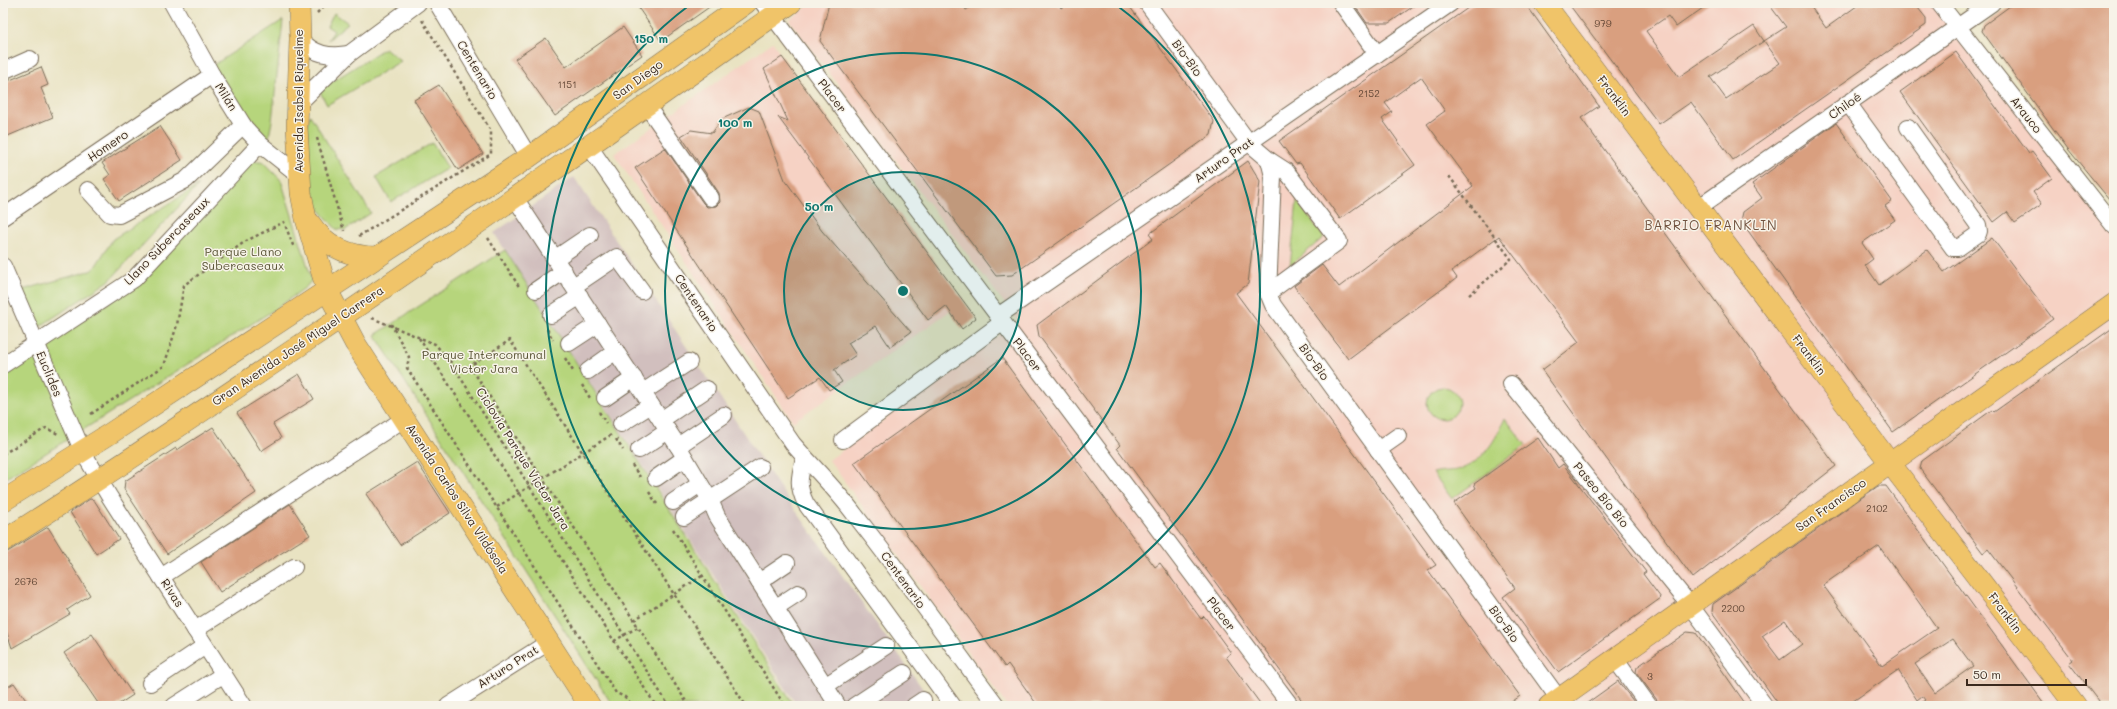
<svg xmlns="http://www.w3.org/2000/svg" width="2117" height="709" viewBox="0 0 2117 709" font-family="Mali,sans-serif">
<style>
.built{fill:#f6d2c4}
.industrial{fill:#d1bfbe}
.green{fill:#b6d57c;stroke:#78804d}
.building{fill:#d99f7f;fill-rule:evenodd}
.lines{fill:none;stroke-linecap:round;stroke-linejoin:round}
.minor-casing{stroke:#786b57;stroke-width:18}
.major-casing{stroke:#786b57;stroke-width:22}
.path{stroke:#786b57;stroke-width:2.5;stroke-dasharray:3 3;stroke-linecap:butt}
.minor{stroke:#fff;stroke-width:16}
.major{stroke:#f0c469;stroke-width:21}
.ring{fill:none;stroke:#0f766e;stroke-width:2}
.labels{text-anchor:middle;stroke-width:3;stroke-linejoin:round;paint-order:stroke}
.number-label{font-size:10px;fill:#624736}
.street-label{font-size:12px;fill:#3b2a1e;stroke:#f7f3e8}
.park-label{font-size:12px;fill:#5a5536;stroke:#f7f3e8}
.neighbourhood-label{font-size:13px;letter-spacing:1px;fill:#725340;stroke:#f7f3e8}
.centre{fill:#0f766e;stroke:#f7f3e8;stroke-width:2}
.ring-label{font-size:12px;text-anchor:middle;font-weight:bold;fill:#0f766e;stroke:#f7f3e8;stroke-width:3;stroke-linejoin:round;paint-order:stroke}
</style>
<rect width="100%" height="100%" fill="#f7f3e8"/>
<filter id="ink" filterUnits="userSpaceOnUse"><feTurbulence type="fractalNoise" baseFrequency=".025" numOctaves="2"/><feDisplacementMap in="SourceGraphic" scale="8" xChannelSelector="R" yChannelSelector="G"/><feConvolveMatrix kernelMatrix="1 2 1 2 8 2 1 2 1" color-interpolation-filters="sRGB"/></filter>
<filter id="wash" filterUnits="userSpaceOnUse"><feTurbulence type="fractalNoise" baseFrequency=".012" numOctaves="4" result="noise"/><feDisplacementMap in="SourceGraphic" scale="16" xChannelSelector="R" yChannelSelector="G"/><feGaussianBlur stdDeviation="0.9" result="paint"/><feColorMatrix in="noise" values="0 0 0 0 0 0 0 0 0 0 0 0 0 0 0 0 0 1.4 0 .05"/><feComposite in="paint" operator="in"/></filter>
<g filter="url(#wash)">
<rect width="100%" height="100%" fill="#e9e3c2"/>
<!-- built -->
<g class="built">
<polygon points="812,3 1934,3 2114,237 2114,706 1007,706 829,460 1018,321 789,20"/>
<polygon points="773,42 782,57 964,301 793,422 614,154"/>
</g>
<!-- industrial -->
<polygon class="industrial" points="574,177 782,491 935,706 797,706 494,233"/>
<!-- green -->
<g class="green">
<polygon points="334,13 348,23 328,40 334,31 327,26"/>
<polygon points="283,20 272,121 267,147 212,66"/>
<polygon points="385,48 401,61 327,105 319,90"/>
<polygon points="310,115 371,213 345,230 336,229 318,208 311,195 306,127"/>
<polygon points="432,143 448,168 391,202 376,177"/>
<polygon points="252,161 262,161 281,180 312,280 306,287 277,308 3,480 3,372 134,286"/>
<polygon points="199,185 109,281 36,329 19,291 93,270 113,239"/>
<polygon points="1297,201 1324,237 1290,266"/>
<polygon points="505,250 794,706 613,706 375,335"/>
<circle cx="1443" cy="403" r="16"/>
<path d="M1505,418L1526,445L1452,499L1433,473C1442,470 1452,472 1461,469C1484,461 1496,439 1505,418Z"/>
</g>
<g id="blocks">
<!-- building -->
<g class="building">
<polygon points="635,3 715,3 661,41"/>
<polygon points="829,3 961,3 966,10 977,3 1057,3 1061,8 1068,3 1127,3 1214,121 1211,135 1012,275 996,276 820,41"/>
<polygon points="1353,3 1418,3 1389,23 1367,23"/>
<polygon points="1475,3 1525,3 1599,106 1581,118 1836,466 1693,578 1542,370 1579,342 1499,236 1452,271 1457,278 1348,359 1294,286 1322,265 1339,287 1473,186 1427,124 1445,111 1421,77 1385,103 1392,112 1382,119 1415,165 1340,219 1300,163 1296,164 1279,141"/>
<path d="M1568,3H1710L1676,27L1668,16L1646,31L1679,77L1754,26L1764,41L1786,27L1768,3H1808L1826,28L1861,3H1914L1926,18V25L1733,160L1691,102L1659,124ZM1764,41L1780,63L1726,99L1710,77Z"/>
<polygon points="2014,3 2114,3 2114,205 2068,149 1982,31 1984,25"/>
<polygon points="623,27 642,55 555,116 515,59 546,38 566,67"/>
<polygon points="1956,52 2029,153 2032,151 2052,178 2033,192 2042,204 2015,223 2007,212 1994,222 1900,92"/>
<polygon points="782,57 976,318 962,329 946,306 928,320 778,117 788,121 764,69"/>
<polygon points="41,67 48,85 41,88 53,117 3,138 3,83"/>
<polygon points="439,85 483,154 458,170 414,100"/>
<polygon points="749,107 759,111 785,180 822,231 911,332 890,347 876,326 848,343 856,355 834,370 842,382 829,390 820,377 788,398 635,168 665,148 703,203 707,207 716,206 720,202 719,193 681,136 691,130 712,133 722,119"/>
<polygon points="1836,123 1892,201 1885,206 1895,220 1862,243 1873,259 1865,265 1879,285 1927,250 1944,272 1992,238 2053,319 1893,432 1741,221 1743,212 1762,198 1752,184"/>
<polygon points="160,126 182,160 119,201 104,179 110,175 102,163"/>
<polygon points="1248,161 1260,181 1248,284 1236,293 1436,565 1428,570 1520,696 1506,706 1306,706 1117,448 1120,445 1039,336 1037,325 1153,239 1149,234"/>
<polygon points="2114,327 2114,706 2102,706 2069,663 2073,660 1988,549 1983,553 1920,469 1922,461 1992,410 1994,412"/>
<polygon points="1002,358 1155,567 1160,563 1201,619 1204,616 1231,653 1226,657 1262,706 1038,706 1008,664 1005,667 854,463"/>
<polygon points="299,374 314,399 273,424 281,438 261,451 237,413"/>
<polygon points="213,427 256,493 167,554 124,489 125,481 176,448 177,450"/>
<polygon points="1538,438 1558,468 1563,464 1646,572 1643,574 1661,598 1558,672 1503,597 1515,588 1454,503 1476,488 1474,484"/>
<polygon points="417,462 450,513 400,545 366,494"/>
<path d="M1878,486H1886L2046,706H1917L1925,700L1922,696L1917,700L1898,670L1846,706H1780L1712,612L1713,604ZM1879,546L1937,628L1882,666L1823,585ZM1785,620L1802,644L1780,660L1762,636ZM1953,639L1973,666L1935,693L1915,664Z"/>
<polygon points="90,499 94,500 119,539 96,554 70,512"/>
<polygon points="290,504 310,535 220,592 201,562"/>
<polygon points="48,527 90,595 67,610 70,614 12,648 3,621 3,553 9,551"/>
<polygon points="1687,632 1696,633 1747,706 1658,706 1657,700 1636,672 1637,667"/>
<polygon points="92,634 133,695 116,706 100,706 64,653"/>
<polygon points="1618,681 1637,706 1583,706"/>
<polygon points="14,683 30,706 3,706 3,690"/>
</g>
</g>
</g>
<g filter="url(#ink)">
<use href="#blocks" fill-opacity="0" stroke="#786b57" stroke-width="1"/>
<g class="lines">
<!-- minor casing -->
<g class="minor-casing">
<g id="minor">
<polyline points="172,3 212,75 245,128 260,144 299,175"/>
<polyline points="437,3 529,157"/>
<polyline points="763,3 1291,706"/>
<polyline points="1147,3 1249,143 1269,160 1273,176 1268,293 1273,305 1559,699"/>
<polyline points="1341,3 1377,54"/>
<polyline points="1939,3 2114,226"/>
<path d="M300,39C314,55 329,57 349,54"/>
<polyline points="3,71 30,59"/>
<polyline points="1848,103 1953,248 1958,248 1978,234 1979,231 1978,225 1908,127"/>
<polyline points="298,104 349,54 418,3"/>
<polyline points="647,106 711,198"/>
<path d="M589,146L793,444C813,467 836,489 855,515C904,577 949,642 997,706"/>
<polyline points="88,190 110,214 119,215 186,180 243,125"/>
<polyline points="515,198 678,446 710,500 717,516 838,706"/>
<polyline points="1698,208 1992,3"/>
<polyline points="3,217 212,75"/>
<polyline points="556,258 590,235"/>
<polyline points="3,266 83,452 109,496 244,706"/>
<polyline points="574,286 617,257 642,291"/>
<polyline points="536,290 564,271"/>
<polyline points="1268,293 1339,241 1286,171 1269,160"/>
<polyline points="551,315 580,296"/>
<polyline points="998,316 1451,3"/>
<polyline points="569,343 598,324"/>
<polyline points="3,365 134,279 260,144"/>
<polyline points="588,371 616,351"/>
<polyline points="1511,384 1690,605 1765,706"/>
<polyline points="643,392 689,362"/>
<polyline points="605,398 634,378"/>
<polyline points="661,420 707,389"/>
<polyline points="621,424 651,405"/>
<polyline points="843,440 1003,322"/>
<polyline points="678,446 724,415"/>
<polyline points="639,450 668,431"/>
<polyline points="1378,450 1398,436"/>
<path d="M804,458C799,478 797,486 806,504L953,706"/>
<polyline points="656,478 685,458"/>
<polyline points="673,502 700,484"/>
<polyline points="684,517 760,467"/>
<polyline points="161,577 404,419"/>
<polyline points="759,582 787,563"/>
<polyline points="775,608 798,593"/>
<polyline points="195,630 294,567"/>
<polyline points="1615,659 1649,706"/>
<polyline points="150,683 205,646"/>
<polyline points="825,686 886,646"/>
<polyline points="174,706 224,674"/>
<polyline points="448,706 549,642"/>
<polyline points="854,706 904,673"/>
<polyline points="914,706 923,700"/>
</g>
</g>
<!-- major casing -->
<g class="major-casing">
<g id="major">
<polyline points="299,3 300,39 297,127 301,193 306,219 327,290 355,343 590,706"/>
<polyline points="1544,3 1890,463 2076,706"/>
<path d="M309,222C325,246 349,257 378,257"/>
<polyline points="3,501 111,433 529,157 746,3"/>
<path d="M3,541C103,478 201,412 299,346C464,234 628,119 791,3"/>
<polyline points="1549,706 2114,304"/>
</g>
</g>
<!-- path -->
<g class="path">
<polyline points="317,13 327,3"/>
<polyline points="317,138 344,231"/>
<polyline points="1449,176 1511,259 1468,296"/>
<polyline points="359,236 491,154 491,131 422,20"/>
<polyline points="488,238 520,288"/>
<polyline points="372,318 435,344 450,361 669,706"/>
<polyline points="391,324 409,357 407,368 616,693 625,697 633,706"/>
<polyline points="547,329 553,340"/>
<polyline points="419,338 656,706"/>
<polyline points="565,358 573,371"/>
<polyline points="582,385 590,398"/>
<polyline points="599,412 606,423"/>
<polyline points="91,414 164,366 177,325 184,285 246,241 284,222 294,248"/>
<polyline points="616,439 623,450"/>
<polyline points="3,454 46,428 58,434"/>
<polyline points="632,465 640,477"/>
<polyline points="649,492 657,504"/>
<polyline points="497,507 611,435"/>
<polyline points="673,529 785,706"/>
<polyline points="634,620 702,576"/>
<polyline points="614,641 638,627"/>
<polyline points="689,706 470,366 510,340 746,706"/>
</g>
<!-- minor -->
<use href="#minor" class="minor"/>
<!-- major -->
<use href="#major" class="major"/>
</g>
</g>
<!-- distance rings -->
<circle cx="903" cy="291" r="119" fill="#0f766e" fill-opacity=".12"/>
<g class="ring">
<circle cx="903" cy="291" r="119"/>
<circle cx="903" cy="291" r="238"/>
<path d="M1115 4A357 357 0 1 1 691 4"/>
</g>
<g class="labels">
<!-- number labels -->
<g class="number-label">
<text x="1603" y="27">979</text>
<text x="567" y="88">1151</text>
<text x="1369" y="97">2152</text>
<text x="1877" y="512">2102</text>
<text x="26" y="585">2676</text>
<text x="1733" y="612">2200</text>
<text x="1650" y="680">3</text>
</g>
<!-- street labels -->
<g class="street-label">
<text transform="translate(1187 58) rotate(54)" y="4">Bio-Bio</text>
<text transform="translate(477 70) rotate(59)" y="4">Centenario</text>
<text transform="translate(638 80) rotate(-36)" y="4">San Diego</text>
<text transform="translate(832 96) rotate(53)" y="4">Placer</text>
<text transform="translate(1614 96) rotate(53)" y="4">Franklin</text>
<text transform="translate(226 97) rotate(58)" y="4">Milán</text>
<text transform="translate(299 101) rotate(-90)" y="4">Avenida Isabel Riquelme</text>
<text transform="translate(1845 106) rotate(-35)" y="4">Chiloé</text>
<text transform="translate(2026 115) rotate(52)" y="4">Arauco</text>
<text transform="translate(108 146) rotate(-34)" y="4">Homero</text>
<text transform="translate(1224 160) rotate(-35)" y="4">Arturo Prat</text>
<text transform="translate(167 241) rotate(-46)" y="4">Llano Subercaseaux</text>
<text transform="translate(696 303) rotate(56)" y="4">Centenario</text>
<text transform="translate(298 346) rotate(-34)" y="4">Gran Avenida José Miguel Carrera</text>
<text transform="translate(1027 355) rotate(53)" y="4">Placer</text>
<text transform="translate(1809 355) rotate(53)" y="4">Franklin</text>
<text transform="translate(1314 362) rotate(54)" y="4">Bio-Bio</text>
<text transform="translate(49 374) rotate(67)" y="4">Euclides</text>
<text transform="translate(523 459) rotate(58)" y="4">Ciclovía Parque Víctor Jara</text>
<text transform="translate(1601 495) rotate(51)" y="4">Paseo Bío Bío</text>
<text transform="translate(457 499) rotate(57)" y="4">Avenida Carlos Silva Vildósola</text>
<text transform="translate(1831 505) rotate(-35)" y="4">San Francisco</text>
<text transform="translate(903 580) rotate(54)" y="4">Centenario</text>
<text transform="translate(172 593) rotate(57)" y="4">Rivas</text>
<text transform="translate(2005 613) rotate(53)" y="4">Franklin</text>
<text transform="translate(1221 614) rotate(53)" y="4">Placer</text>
<text transform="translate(1504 624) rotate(54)" y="4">Bio-Bio</text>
<text transform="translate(508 667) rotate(-32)" y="4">Arturo Prat</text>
</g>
<!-- park labels -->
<g class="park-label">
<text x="243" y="256">Parque Llano<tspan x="243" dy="14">Subercaseaux</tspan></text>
<text x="484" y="359">Parque Intercomunal<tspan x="484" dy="14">Victor Jara</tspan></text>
</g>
<!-- neighbourhood labels -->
<g class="neighbourhood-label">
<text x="1711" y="230">BARRIO FRANKLIN</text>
</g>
</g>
<circle cx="903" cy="291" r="6" class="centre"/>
<g class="ring-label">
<text x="651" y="43">150 m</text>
<text x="735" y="127">100 m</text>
<text x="819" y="211">50 m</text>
</g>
<!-- margin -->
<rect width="2117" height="709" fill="none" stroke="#f7f3e8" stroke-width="16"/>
<!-- scale -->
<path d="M1967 679v6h119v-6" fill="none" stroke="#3b2a1e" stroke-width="2"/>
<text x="1973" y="679" font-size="12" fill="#3b2a1e" stroke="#f7f3e8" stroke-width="3" paint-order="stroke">50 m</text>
</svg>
